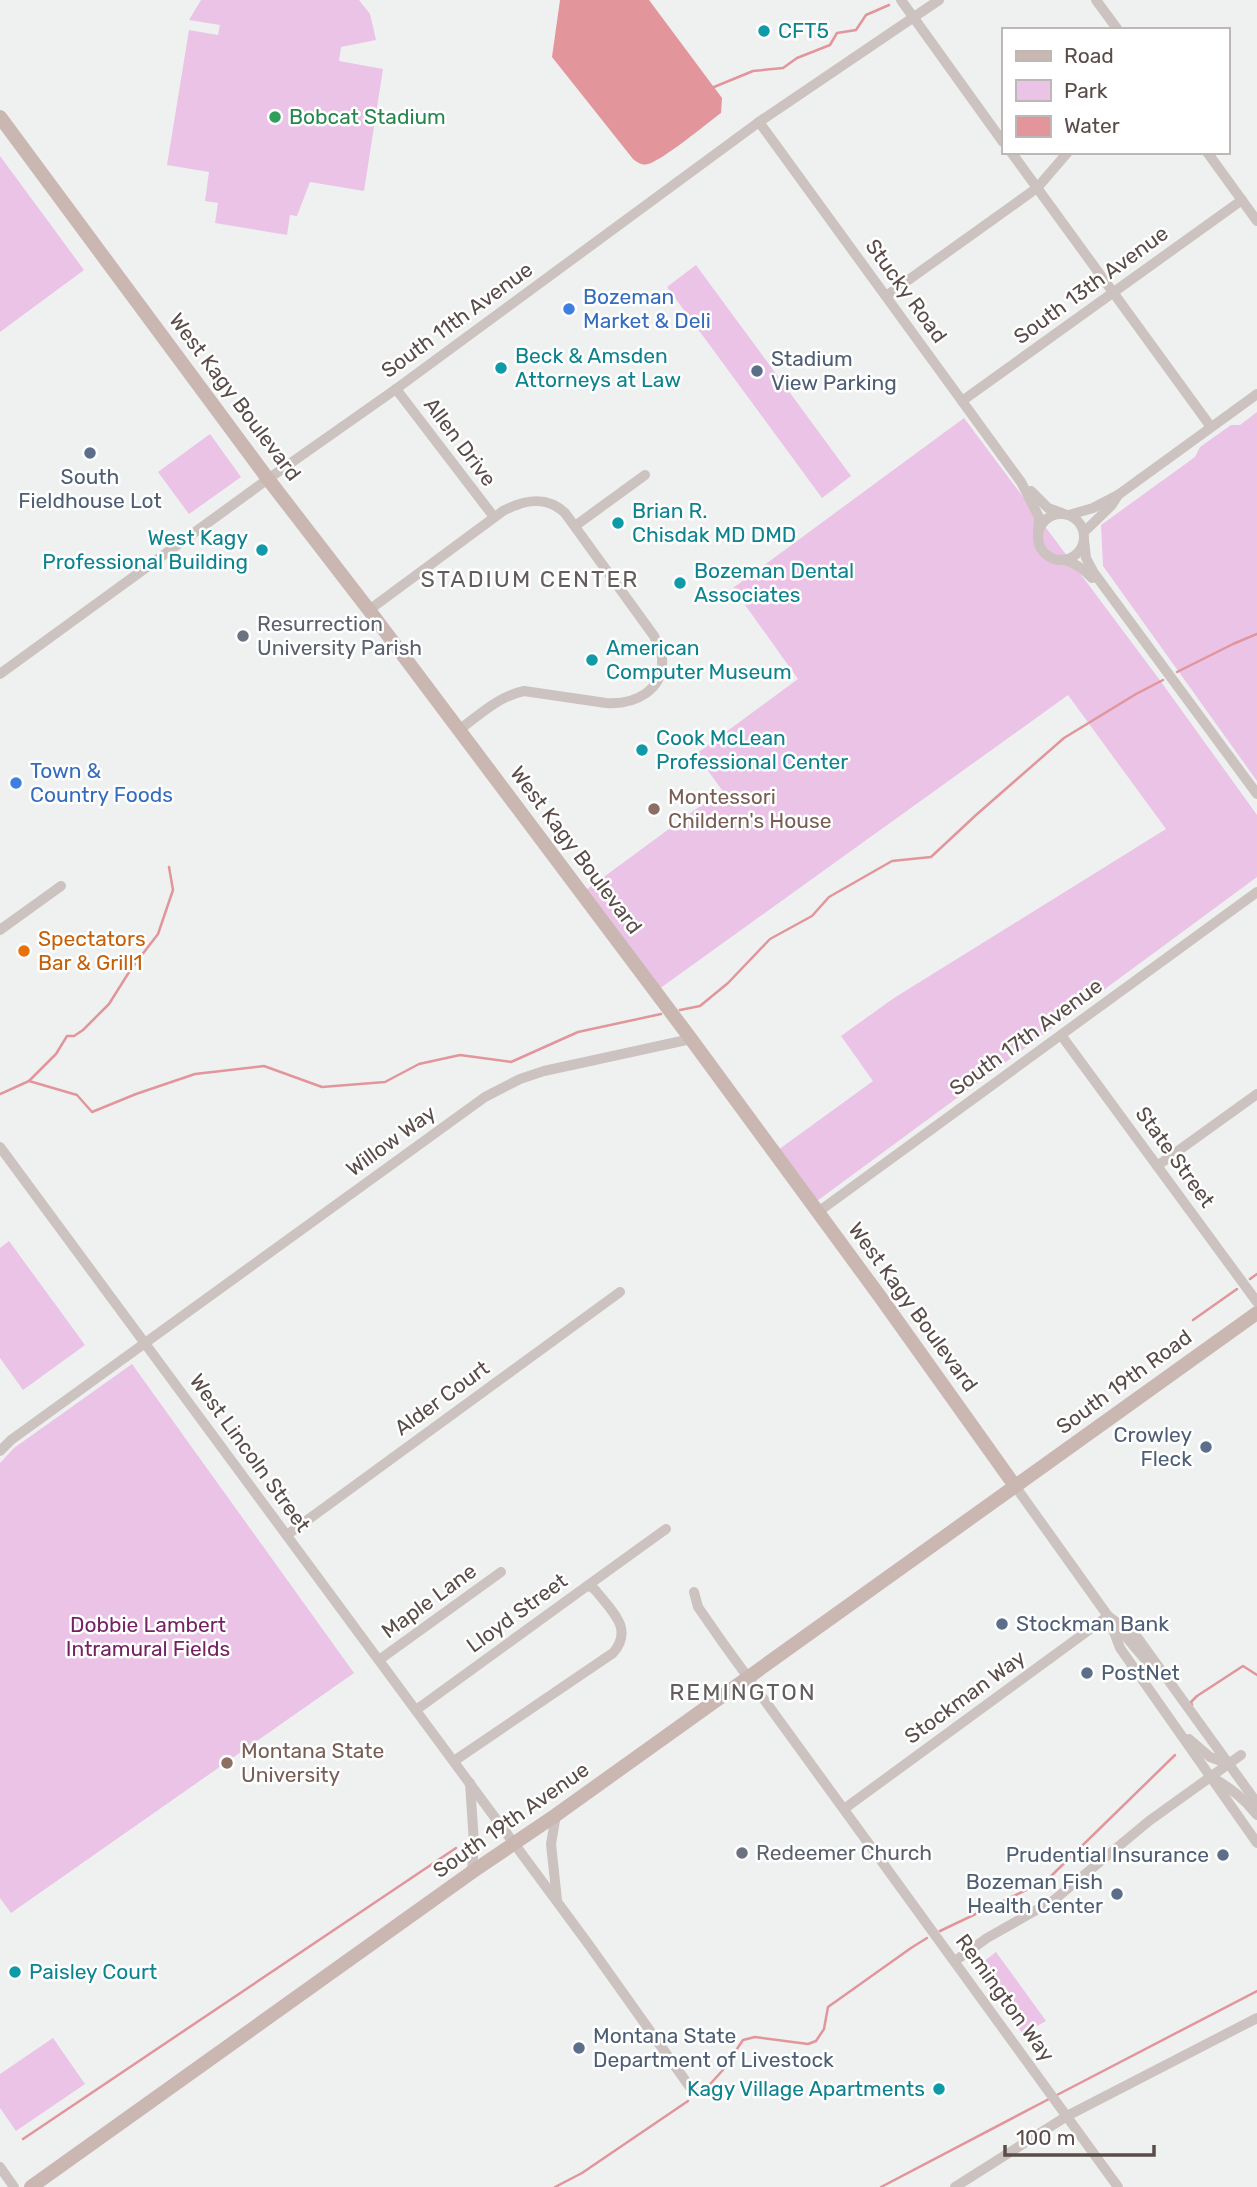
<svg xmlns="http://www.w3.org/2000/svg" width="1257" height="2187" viewBox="0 0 1257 2187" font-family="Rubik,sans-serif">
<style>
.green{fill:#eac3e6}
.water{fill:#e2959b}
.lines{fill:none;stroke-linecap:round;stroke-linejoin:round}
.stream{stroke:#e2959b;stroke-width:2.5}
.minor{stroke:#ccc2bf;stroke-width:10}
.major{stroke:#cbb7b2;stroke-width:14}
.culture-dot{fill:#0f9aa8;stroke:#fff;stroke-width:2.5}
.leisure-dot{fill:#2e9e5b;stroke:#fff;stroke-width:2.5}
.shop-dot{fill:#3f7fe0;stroke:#fff;stroke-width:2.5}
.service-dot{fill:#5c6f8a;stroke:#fff;stroke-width:2.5}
.worship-dot{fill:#6b7280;stroke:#fff;stroke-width:2.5}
.education-dot{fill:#8d6e63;stroke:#fff;stroke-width:2.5}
.food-dot{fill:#e8710a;stroke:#fff;stroke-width:2.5}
.labels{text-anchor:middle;stroke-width:5;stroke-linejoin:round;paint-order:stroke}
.culture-label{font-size:21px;fill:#0d838f;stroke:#fff;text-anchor:start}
.leisure-label{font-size:21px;fill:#27864d;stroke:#fff;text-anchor:start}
.street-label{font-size:21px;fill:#5a4d49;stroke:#fff}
.shop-label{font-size:21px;fill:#366cbe;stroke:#fff;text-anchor:start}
.service-label{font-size:21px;fill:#4e5e75;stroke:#fff;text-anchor:start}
.worship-label{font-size:21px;fill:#5b616d;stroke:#fff;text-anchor:start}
.education-label{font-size:21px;fill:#785e54;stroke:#fff;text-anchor:start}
.food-label{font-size:21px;fill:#c56008;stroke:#fff;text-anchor:start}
.park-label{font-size:21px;fill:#742262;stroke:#fff}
.neighbourhood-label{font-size:23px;letter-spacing:2px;fill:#635e5d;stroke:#fff}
</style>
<rect width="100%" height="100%" fill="#eff1f1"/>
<!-- green -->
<g class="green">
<polygon points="201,0 359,0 370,14 376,40 341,47 339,61 383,69 364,191 310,182 297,216 290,215 287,235 215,223 218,203 205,201 209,172 167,165 189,30 218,35 220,25 189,20"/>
<polygon points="0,156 84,270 0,332"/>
<polygon points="696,265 851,476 822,498 667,287"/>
<polygon points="1257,412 1257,781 1103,566 1101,525 1195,457 1200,447 1231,425 1240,425"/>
<polygon points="964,418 1159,679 1257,815 1257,877 817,1201 778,1150 873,1081 841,1036 894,998 1166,829 1068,695 659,989 586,890 722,790 696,754 798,679 733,588"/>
<polygon points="210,434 241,477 189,514 158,472"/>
<polygon points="9,1241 85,1345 23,1390 0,1358 0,1248"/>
<polygon points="132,1364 354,1673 11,1913 0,1898 0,1463 14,1448"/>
<polygon points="996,1952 1046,2021 1023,2034 974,1969"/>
<polygon points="53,2038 85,2084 16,2131 0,2108 0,2074"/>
</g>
<!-- water -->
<path class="water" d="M560,0H649L722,98L721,113C706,124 663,160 648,164C642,166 637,162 633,159L552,57Z"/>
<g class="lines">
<!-- stream -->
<g class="stream">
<polyline points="714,87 753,71 783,68 797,58 830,45 837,33 856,30 866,15 889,5"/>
<polyline points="1177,672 1233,644 1257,634"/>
<polyline points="680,1010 700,1006 728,983 770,939 812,916 829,897 892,861 931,857 976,815 1064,738 1136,694 1163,680"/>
<polyline points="29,1081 56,1054 67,1036 74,1036 83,1030 109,1004 131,969 158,934 173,890 169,867"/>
<polyline points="0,1094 29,1081 77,1095 92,1112 136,1094 195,1074 264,1066 322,1087 385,1082 419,1064 460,1055 511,1062 578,1032 661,1014"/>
<polyline points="1250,1279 1257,1274"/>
<polyline points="1193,1320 1237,1289"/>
<polyline points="1192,1705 1191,1702 1197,1696 1243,1666 1257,1675"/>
<polyline points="940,1931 1047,1880 1175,1755"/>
<polyline points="703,2092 722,2071 743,2040 755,2037 808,2044 816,2041 824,2029 828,2007 911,1948 927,1938"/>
<polyline points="1055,2096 1257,1991"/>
<polyline points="23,2139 456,1848"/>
<polyline points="555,2187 582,2173 688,2101"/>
<polyline points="881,2187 1049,2099"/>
</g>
<!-- minor -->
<g class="minor">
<polyline points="901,0 1003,142"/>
<polyline points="1096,0 1118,30"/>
<polyline points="759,122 1021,482 1039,517 1038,533"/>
<polyline points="1011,152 1211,427"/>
<polyline points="1207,152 1257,221"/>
<polyline points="886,296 1037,188 1068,152"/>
<polyline points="396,389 494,517"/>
<polyline points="962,401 1242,200"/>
<polyline points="1031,491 1048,508 1062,513"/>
<circle cx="1061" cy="537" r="23"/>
<polyline points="1069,515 1093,508 1118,495 1257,394"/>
<polyline points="575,526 645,475"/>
<polyline points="1084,532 1111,506 1118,495"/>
<polyline points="1084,540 1086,558 1094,573 1257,794"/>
<path d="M1064,560C1076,563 1084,569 1092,578"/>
<path d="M369,610L503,511C524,500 546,495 565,513L654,636C657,643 661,650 662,657C665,691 634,705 606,703L524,691C499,696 479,715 459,730"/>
<polyline points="0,674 268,479 396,389 759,122 939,0"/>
<polyline points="0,930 61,886"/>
<polyline points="1061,1035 1257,1302"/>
<polyline points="0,1147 589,1945 692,2090"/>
<polyline points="1157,1166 1257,1094"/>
<polyline points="818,1212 1257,892"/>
<polyline points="0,1451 11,1440 485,1097 520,1079 544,1071 691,1039"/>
<polyline points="1015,1486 1108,1616 1120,1648 1257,1843"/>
<polyline points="287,1535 620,1292"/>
<polyline points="587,1586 666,1529"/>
<polyline points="694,1592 698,1607 723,1643 1118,2187"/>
<polyline points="1108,1616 1137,1637 1257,1803"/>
<polyline points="1121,1631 1149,1664"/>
<polyline points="379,1660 501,1572"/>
<path d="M416,1710L587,1586L592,1587L596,1591C612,1611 634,1629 613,1653L454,1761"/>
<polyline points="1189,1739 1210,1757 1229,1764"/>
<path d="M1211,1777C1230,1787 1244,1798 1257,1815"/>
<polyline points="470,1783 474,1843 472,1872"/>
<polyline points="844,1809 1108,1616"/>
<polyline points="556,1815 551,1844 557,1900"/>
<polyline points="955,1961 987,1938 1054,1900 1149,1821 1241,1755"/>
<polyline points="0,2167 14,2187"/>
<polyline points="955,2187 1067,2116 1257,2018"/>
</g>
<!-- major -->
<g class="major">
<polyline points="0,117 268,479 369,610 691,1039 881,1298 1015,1486"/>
<polyline points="31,2187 472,1872 556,1815 1257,1313"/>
</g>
</g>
<!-- markers -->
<g class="culture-dot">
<circle cx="764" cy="31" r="7"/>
<circle cx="501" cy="368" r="7"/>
<circle cx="618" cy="523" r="7"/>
<circle cx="262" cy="550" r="7"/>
<circle cx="680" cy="583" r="7"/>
<circle cx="592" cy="660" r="7"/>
<circle cx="642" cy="750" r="7"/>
<circle cx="15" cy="1972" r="7"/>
<circle cx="939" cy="2089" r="7"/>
</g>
<circle class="leisure-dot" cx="275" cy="117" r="7"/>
<g class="shop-dot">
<circle cx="569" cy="309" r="7"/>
<circle cx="16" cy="783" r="7"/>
</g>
<g class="service-dot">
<circle cx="757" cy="371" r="7"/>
<circle cx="90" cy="453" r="7"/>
<circle cx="1206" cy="1447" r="7"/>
<circle cx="1002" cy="1624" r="7"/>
<circle cx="1087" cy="1673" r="7"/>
<circle cx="1223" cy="1855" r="7"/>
<circle cx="1117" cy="1894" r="7"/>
<circle cx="579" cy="2048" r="7"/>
</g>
<g class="worship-dot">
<circle cx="243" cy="636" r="7"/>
<circle cx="742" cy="1853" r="7"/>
</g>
<g class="education-dot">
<circle cx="654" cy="809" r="7"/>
<circle cx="227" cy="1763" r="7"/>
</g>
<circle class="food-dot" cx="24" cy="951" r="7"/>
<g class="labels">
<!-- culture labels -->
<g class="culture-label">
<text x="778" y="38">CFT5</text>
<text x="515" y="363">Beck &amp; Amsden<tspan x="515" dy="24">Attorneys at Law</tspan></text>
<text x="632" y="518">Brian R.<tspan x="632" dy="24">Chisdak MD DMD</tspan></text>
<text x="248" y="545" text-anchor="end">West Kagy<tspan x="248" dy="24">Professional Building</tspan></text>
<text x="694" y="578">Bozeman Dental<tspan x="694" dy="24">Associates</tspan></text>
<text x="606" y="655">American<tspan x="606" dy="24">Computer Museum</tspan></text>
<text x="656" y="745">Cook McLean<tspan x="656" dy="24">Professional Center</tspan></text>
<text x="29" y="1979">Paisley Court</text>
<text x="925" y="2096" text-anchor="end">Kagy Village Apartments</text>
</g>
<!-- leisure labels -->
<g class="leisure-label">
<text x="289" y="124">Bobcat Stadium</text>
</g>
<!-- street labels -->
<g class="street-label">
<text transform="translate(1091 285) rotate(-36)" y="7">South 13th Avenue</text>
<text transform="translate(906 291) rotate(54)" y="7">Stucky Road</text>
<text transform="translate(457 320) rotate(-36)" y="7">South 11th Avenue</text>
<text transform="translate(235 397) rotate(53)" y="7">West Kagy Boulevard</text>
<text transform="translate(460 442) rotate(53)" y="7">Allen Drive</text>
<text transform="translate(576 850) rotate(53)" y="7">West Kagy Boulevard</text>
<text transform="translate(1026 1037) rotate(-36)" y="7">South 17th Avenue</text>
<text transform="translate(391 1141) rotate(-36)" y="7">Willow Way</text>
<text transform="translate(1175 1157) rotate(54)" y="7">State Street</text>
<text transform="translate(913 1307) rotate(54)" y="7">West Kagy Boulevard</text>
<text transform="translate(1124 1382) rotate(-36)" y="7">South 19th Road</text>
<text transform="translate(442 1398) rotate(-36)" y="7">Alder Court</text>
<text transform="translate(250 1453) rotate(54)" y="7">West Lincoln Street</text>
<text transform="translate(429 1601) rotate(-36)" y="7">Maple Lane</text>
<text transform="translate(517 1613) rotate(-36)" y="7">Lloyd Street</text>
<text transform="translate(965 1697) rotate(-36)" y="7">Stockman Way</text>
<text transform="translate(511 1820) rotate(-35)" y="7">South 19th Avenue</text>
<text transform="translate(1005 1998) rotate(54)" y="7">Remington Way</text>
</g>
<!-- shop labels -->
<g class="shop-label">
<text x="583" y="304">Bozeman<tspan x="583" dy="24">Market &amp; Deli</tspan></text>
<text x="30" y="778">Town &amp;<tspan x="30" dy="24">Country Foods</tspan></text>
</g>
<!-- service labels -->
<g class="service-label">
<text x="771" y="366">Stadium<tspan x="771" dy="24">View Parking</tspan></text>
<text x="90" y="484" text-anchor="middle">South<tspan x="90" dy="24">Fieldhouse Lot</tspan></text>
<text x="1192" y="1442" text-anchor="end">Crowley<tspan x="1192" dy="24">Fleck</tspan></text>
<text x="1016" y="1631">Stockman Bank</text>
<text x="1101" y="1680">PostNet</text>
<text x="1209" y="1862" text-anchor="end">Prudential Insurance</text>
<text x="1103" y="1889" text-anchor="end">Bozeman Fish<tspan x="1103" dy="24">Health Center</tspan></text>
<text x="593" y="2043">Montana State<tspan x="593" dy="24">Department of Livestock</tspan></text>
</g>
<!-- worship labels -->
<g class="worship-label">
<text x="257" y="631">Resurrection<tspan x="257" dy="24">University Parish</tspan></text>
<text x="756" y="1860">Redeemer Church</text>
</g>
<!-- education labels -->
<g class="education-label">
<text x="668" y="804">Montessori<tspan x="668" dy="24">Childern's House</tspan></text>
<text x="241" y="1758">Montana State<tspan x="241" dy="24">University</tspan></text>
</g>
<!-- food labels -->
<g class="food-label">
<text x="38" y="946">Spectators<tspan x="38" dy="24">Bar &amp; Grill1</tspan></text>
</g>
<!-- park labels -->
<g class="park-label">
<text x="148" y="1632">Dobbie Lambert<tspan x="148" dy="24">Intramural Fields</tspan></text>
</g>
<!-- neighbourhood labels -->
<g class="neighbourhood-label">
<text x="530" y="587">STADIUM CENTER</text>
<text x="743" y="1700">REMINGTON</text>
</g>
</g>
<!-- legend -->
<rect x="1002" y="28" width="228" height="126" fill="#ffffff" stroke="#bdb8b6" stroke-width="2"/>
<rect x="1016" y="51" width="35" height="10" fill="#cbb7b2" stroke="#bdb8b6" stroke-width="2"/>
<text x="1064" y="63" font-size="21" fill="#5a4d49">Road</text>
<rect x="1016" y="80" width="35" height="21" fill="#eac3e6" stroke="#bdb8b6" stroke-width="2"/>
<text x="1064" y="98" font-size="21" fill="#5a4d49">Park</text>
<rect x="1016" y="116" width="35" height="21" fill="#e2959b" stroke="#bdb8b6" stroke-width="2"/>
<text x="1064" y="133" font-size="21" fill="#5a4d49">Water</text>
<!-- scale -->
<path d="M1005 2145v10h149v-10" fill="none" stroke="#5a4d49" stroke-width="3.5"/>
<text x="1016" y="2145" font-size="21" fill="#5a4d49" stroke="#ffffff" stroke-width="5" paint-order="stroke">100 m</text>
</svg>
